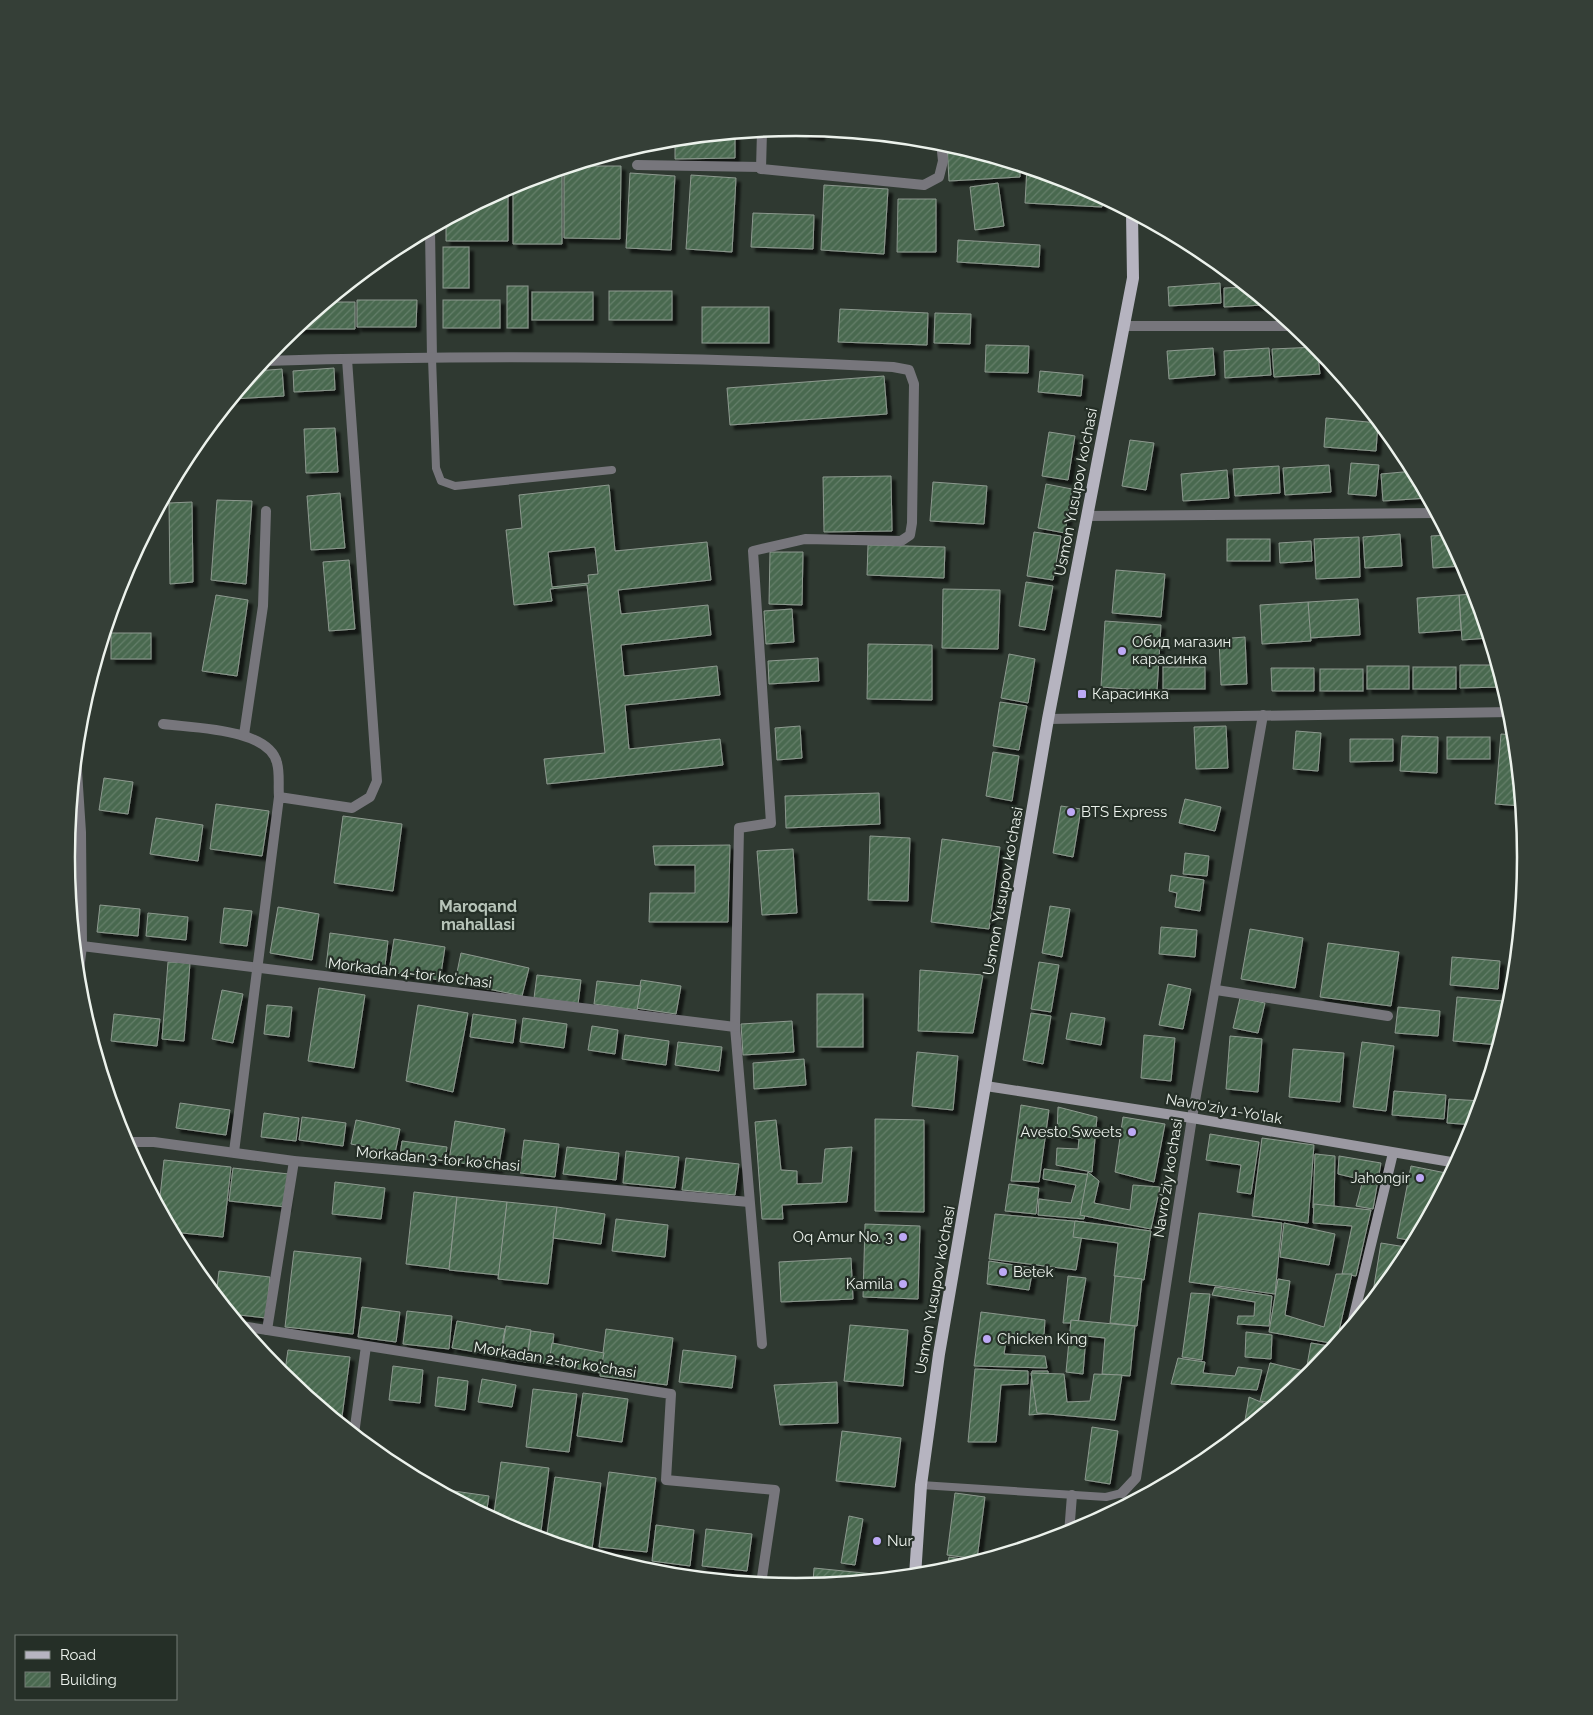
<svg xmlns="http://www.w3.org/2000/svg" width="1593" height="1715" viewBox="0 0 1593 1715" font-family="Raleway,sans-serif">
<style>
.building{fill:url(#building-hatch);stroke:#8d998f;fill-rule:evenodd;filter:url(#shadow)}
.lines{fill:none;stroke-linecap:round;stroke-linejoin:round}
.lane{stroke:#77767c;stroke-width:8}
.street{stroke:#77767c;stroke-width:10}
.secondary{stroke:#9b99a2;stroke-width:10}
.primary{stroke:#b6b4c0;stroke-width:12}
.poi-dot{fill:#bda9f5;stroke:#252f27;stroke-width:2}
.labels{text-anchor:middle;stroke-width:4.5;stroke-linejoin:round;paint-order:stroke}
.street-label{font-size:15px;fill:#ecf2ec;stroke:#252f27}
.poi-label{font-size:15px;fill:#ecf2ec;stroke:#252f27;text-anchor:start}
.neighbourhood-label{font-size:16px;font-weight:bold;fill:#b7c4b9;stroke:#252f27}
.rim{fill:none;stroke:#ecf2ec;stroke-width:2.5}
</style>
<defs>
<pattern id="building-hatch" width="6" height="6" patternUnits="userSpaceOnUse" patternTransform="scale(1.25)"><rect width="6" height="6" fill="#4a6950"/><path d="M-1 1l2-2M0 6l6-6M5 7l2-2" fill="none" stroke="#647f69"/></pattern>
<filter id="shadow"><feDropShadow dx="4.5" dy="4.5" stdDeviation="1" flood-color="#0009"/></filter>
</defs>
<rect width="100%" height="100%" fill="#2f3931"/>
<!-- building -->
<g class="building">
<polygon points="805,128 820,130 820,136 804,134"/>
<polygon points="735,133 735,158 675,159 675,139"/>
<polygon points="947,144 1020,166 1020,177 949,181"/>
<polygon points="572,166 621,166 620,239 564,238 564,169"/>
<polygon points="1027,168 1076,183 1102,197 1102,207 1025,203"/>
<polygon points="562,169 562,244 513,244 513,185"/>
<polygon points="630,173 675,176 671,250 626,248"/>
<polygon points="691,175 736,178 732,252 686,249"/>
<polygon points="998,183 1004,226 975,230 970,187"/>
<polygon points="824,185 888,189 884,254 821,250"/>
<polygon points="508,187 508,241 446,241 446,221"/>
<polygon points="898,199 936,199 936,252 897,252"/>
<polygon points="753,213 814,215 813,249 751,247"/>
<polygon points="958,240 1040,245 1039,267 957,262"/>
<rect x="443" y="247" width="26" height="41"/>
<polygon points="1220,283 1221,303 1169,306 1168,287"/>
<rect x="507" y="286" width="21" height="42"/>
<polygon points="1247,287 1265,302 1265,305 1224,307 1224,288"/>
<rect x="609" y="291" width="63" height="29"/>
<rect x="532" y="292" width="61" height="28"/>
<polygon points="357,300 417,300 416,327 357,327"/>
<rect x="443" y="300" width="57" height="28"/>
<polygon points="328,302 355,302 355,329 295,329"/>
<rect x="702" y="307" width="67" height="36"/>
<polygon points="840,309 928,313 927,345 838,342"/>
<polygon points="935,313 971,314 970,344 934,343"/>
<polygon points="986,345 1029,346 1028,373 985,372"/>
<polygon points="1317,347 1320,374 1274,377 1272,349"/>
<polygon points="1213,348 1215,375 1169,379 1167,351"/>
<polygon points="1269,348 1271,375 1225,378 1224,351"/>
<polygon points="334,368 335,390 294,392 293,371"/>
<polygon points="282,369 284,396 232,399 256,371"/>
<polygon points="1040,371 1083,375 1081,396 1038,392"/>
<polygon points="884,376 887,414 730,425 727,388"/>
<polygon points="1326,418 1378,423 1376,451 1324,447"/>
<polygon points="335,428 338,472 306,473 304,429"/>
<polygon points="1049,432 1075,436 1068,480 1042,476"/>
<polygon points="1130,440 1154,443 1146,490 1122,486"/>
<polygon points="1351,463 1379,465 1376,496 1348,494"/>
<polygon points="1329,465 1331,492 1285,495 1283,468"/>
<polygon points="1279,466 1280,493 1235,496 1233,469"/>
<polygon points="1227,470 1229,498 1183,501 1181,474"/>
<polygon points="1414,471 1428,498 1383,501 1381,474"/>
<polygon points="891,476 892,531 824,532 823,477"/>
<polygon points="933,482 987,486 984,524 930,521"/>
<polygon points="1046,484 1072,489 1065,533 1038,528"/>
<path d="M609,485L615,551L707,542L711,580L618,590L621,614L708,605L711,635L621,645L624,676L717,666L720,695L625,705L629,749L720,739L723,765L547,784L544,759L605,753L587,585L550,589L552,601L514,605L506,530L522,528L519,495ZM595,547L598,574L588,575L589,583L552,587L548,552Z"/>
<polygon points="340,493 345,548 311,550 307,496"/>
<polygon points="217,500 252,501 246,584 211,580"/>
<polygon points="192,502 193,582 170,584 169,503"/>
<polygon points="1034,532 1061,536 1053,580 1027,576"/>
<polygon points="1400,534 1402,566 1365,568 1363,537"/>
<polygon points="1448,535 1463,566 1433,568 1431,536"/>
<polygon points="1359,537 1360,577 1316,579 1314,539"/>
<rect x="1227" y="539" width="43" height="22"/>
<polygon points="1311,541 1312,561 1280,563 1279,543"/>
<polygon points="868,545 945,547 944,578 867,575"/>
<polygon points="770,552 803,552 802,605 769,604"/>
<polygon points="349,560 355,629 329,631 323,562"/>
<polygon points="1116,570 1165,574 1161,617 1112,613"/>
<polygon points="1026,582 1053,586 1045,630 1019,626"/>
<polygon points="943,589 1000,590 998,649 942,648"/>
<polygon points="1476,594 1489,638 1462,640 1459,595"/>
<polygon points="216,595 248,600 237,676 202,671"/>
<polygon points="1459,595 1461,630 1419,633 1417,598"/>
<polygon points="1358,599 1360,635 1310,638 1308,602"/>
<polygon points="1308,602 1311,641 1262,644 1260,605"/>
<polygon points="792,609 794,642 766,644 764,611"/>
<polygon points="1105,621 1161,625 1157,691 1101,687"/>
<rect x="111" y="633" width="40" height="26"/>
<polygon points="1245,637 1247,684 1221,685 1219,639"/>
<polygon points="868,644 932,645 932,700 867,699"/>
<polygon points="1009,654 1035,659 1028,703 1001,698"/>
<polygon points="818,658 819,681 769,684 768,661"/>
<polygon points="1460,665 1498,665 1503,687 1460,688"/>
<rect x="1367" y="666" width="42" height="23"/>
<rect x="1163" y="667" width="42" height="22"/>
<rect x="1413" y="667" width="43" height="22"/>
<polygon points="1271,668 1314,668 1314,691 1272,691"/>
<rect x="1320" y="669" width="43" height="22"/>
<polygon points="1000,702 1027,706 1019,750 993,746"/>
<polygon points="800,726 802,758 777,760 775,728"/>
<polygon points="1226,726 1228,768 1196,769 1194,727"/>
<polygon points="1296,731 1321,733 1318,771 1293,769"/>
<polygon points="1501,734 1515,735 1522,806 1495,804"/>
<polygon points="1402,736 1438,737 1437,773 1400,771"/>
<rect x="1447" y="737" width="43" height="22"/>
<polygon points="1350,739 1393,739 1393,761 1350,762"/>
<polygon points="993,752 1019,756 1012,801 986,796"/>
<polygon points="104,778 133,782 128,814 99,810"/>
<polygon points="879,793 880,824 786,828 785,796"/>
<polygon points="1185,799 1221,807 1215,831 1179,823"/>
<polygon points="216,804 269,811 262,856 210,849"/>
<polygon points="1061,806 1081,809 1073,857 1053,853"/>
<polygon points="343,816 402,824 393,891 334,883"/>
<polygon points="156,818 203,825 198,861 150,854"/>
<polygon points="870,836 910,838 908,901 868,900"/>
<polygon points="942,839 1000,847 989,929 931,922"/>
<polygon points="730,845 728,922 649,922 650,893 695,893 695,865 655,865 653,846"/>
<polygon points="793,849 797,913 762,915 757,851"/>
<polygon points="1185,853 1209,856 1207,876 1183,874"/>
<polygon points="1171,875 1204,880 1200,911 1175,907 1177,893 1169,891"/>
<polygon points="100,905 140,909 138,936 97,932"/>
<polygon points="1050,906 1070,909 1062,957 1042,953"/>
<polygon points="278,907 319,914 312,960 270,953"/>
<polygon points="224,908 252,911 247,946 220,943"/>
<polygon points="148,913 188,917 186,940 146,936"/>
<polygon points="1161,927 1197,930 1195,957 1159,954"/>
<polygon points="1250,929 1303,938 1295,988 1241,979"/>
<polygon points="330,933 388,941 384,974 326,967"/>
<polygon points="394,939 445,947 440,980 389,972"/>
<polygon points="1328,943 1399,952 1391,1006 1320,997"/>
<polygon points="461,953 529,968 522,996 455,982"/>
<polygon points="1452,957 1500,961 1498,989 1450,985"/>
<polygon points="168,962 190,963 184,1041 162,1039"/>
<polygon points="1039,962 1059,965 1051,1012 1031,1009"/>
<polygon points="920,970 983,975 973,1033 918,1031"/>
<polygon points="537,975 581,980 578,1004 534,998"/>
<polygon points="641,980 681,986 676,1014 636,1008"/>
<polygon points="597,981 641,986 637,1010 594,1004"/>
<polygon points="1168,984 1191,989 1183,1029 1159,1025"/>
<polygon points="319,988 365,995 354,1068 308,1061"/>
<polygon points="222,990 243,994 233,1043 212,1039"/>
<rect x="817" y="994" width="46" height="53"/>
<polygon points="1457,997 1503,1001 1499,1045 1453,1041"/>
<polygon points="1240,998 1265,1003 1258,1033 1233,1028"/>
<polygon points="267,1005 292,1007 289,1037 264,1034"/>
<polygon points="418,1005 468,1013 453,1092 406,1081"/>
<polygon points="1398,1007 1440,1011 1438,1036 1395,1033"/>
<polygon points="1031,1013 1051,1016 1043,1064 1023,1060"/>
<polygon points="1071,1013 1105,1018 1101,1045 1066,1039"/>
<polygon points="114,1014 160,1019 157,1046 111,1041"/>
<polygon points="473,1014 516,1020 513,1043 470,1037"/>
<polygon points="523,1018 567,1024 564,1048 520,1042"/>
<polygon points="792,1021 794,1052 743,1055 741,1024"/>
<polygon points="592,1026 618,1030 615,1054 588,1050"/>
<polygon points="625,1035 669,1041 666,1065 622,1059"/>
<polygon points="1144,1035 1175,1038 1171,1081 1141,1078"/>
<polygon points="1230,1036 1262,1039 1258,1092 1226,1089"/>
<polygon points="678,1042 722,1047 719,1071 675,1065"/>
<polygon points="1362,1042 1394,1046 1386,1111 1353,1107"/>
<polygon points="1293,1049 1344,1053 1340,1102 1289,1097"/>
<polygon points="917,1052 958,1056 953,1110 912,1106"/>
<polygon points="804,1059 806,1085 754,1089 753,1063"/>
<polygon points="1394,1091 1446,1095 1444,1119 1392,1115"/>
<polygon points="1449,1099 1482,1101 1475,1125 1447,1123"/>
<polygon points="180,1103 230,1110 226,1135 176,1128"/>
<polygon points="1021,1105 1049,1110 1039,1182 1011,1181"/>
<polygon points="1058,1107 1097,1117 1092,1172 1056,1165 1057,1148 1078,1149 1079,1139 1057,1135"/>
<polygon points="264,1113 299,1118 296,1141 261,1137"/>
<polygon points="302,1117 346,1123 343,1146 299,1140"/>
<polygon points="1123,1117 1165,1124 1154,1182 1115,1172"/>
<polygon points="875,1119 924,1120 924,1212 875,1211"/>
<polygon points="356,1120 400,1129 395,1153 351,1144"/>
<polygon points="776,1120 781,1170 797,1171 797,1184 822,1183 825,1149 852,1147 847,1202 782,1205 783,1219 762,1219 755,1122"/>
<polygon points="455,1121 505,1129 498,1169 449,1161"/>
<polygon points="1210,1134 1259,1142 1251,1194 1237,1192 1241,1165 1206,1160"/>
<polygon points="1262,1138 1314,1145 1308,1223 1252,1216"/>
<polygon points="524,1140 559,1144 555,1177 520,1173"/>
<polygon points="402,1141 447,1147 445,1162 400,1156"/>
<polygon points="567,1147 619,1153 616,1180 563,1174"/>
<polygon points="626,1151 679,1157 675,1188 623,1183"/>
<polygon points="1315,1154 1335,1156 1334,1210 1313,1208"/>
<polygon points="1339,1156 1381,1163 1373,1209 1356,1206 1363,1180 1338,1174"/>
<polygon points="686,1158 739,1164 735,1195 682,1190"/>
<polygon points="164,1160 231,1167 223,1237 172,1232 159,1206"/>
<polygon points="1411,1166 1451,1174 1415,1241 1397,1238"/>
<polygon points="233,1168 289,1174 286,1207 229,1201"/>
<polygon points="1044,1169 1092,1175 1084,1219 1038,1215 1039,1199 1071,1203 1076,1185 1043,1179"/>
<polygon points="1088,1172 1099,1181 1094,1203 1130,1210 1133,1185 1160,1187 1151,1229 1080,1215"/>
<polygon points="335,1182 385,1188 381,1219 332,1214"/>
<polygon points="1009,1184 1039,1188 1036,1214 1005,1211"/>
<polygon points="414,1192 457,1197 449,1269 406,1264"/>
<polygon points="457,1197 507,1202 499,1275 449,1270"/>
<polygon points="507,1202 557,1207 548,1284 498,1279"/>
<polygon points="1314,1204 1371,1210 1356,1276 1342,1274 1352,1226 1313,1223"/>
<polygon points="557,1207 605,1214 601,1244 553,1238"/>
<polygon points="1199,1213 1282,1223 1275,1294 1189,1282"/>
<polygon points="995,1214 1084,1222 1076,1270 989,1259"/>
<polygon points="616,1219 668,1225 665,1257 612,1251"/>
<polygon points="1075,1221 1151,1231 1144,1280 1114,1276 1118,1243 1073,1237"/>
<polygon points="1284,1223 1335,1234 1329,1265 1280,1257"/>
<polygon points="865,1224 920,1226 918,1299 863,1297"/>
<polygon points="1381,1243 1412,1248 1404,1263 1380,1292 1373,1292"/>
<polygon points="294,1251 361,1258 353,1334 285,1327"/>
<polygon points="851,1258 853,1299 781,1302 779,1262"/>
<polygon points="989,1261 1033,1268 1029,1290 987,1284"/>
<polygon points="219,1271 270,1277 266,1318 231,1314 216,1296"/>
<polygon points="1336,1274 1352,1274 1336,1344 1269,1332 1278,1279 1290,1281 1285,1315 1324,1327"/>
<polygon points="1068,1276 1086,1278 1078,1323 1063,1323"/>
<polygon points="1115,1276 1142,1279 1137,1326 1110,1323"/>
<polygon points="1215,1287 1272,1296 1269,1326 1237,1324 1238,1316 1254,1316 1255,1302 1212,1295"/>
<polygon points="1191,1293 1210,1294 1202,1360 1182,1357"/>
<polygon points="362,1307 400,1312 396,1342 358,1337"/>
<polygon points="407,1311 452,1316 449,1349 403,1344"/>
<polygon points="981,1312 1045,1320 1044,1335 1007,1334 1004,1354 1045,1356 1047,1368 974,1366"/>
<polygon points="1071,1320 1135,1326 1130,1376 1102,1374 1105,1338 1086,1336 1083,1374 1066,1372"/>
<polygon points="457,1321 505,1329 500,1356 452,1348"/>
<polygon points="850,1325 908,1330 903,1386 844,1381"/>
<polygon points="506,1326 531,1330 526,1362 501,1358"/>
<polygon points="606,1329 673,1338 667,1385 600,1376"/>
<polygon points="531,1331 554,1334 550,1364 527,1361"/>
<polygon points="1246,1332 1272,1335 1271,1359 1245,1357"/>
<polygon points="552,1343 604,1353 600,1373 549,1363"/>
<polygon points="1311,1343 1335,1347 1314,1372 1306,1371"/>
<polygon points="288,1350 350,1357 341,1424 284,1377"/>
<polygon points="683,1350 736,1356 732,1388 679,1382"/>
<polygon points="1178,1358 1205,1362 1203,1373 1235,1376 1238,1367 1262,1370 1257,1390 1171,1384"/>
<polygon points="1270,1363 1313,1373 1276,1404 1260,1401"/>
<polygon points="393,1366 423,1370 420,1403 389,1400"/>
<polygon points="975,1369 1028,1371 1028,1384 1001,1385 996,1442 968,1442"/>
<polygon points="1032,1371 1048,1371 1051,1413 1029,1415"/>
<polygon points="1031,1373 1064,1374 1067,1402 1090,1401 1094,1374 1122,1375 1115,1420 1037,1413"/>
<polygon points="438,1377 468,1381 465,1410 435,1406"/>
<polygon points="482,1379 516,1385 512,1407 478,1402"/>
<polygon points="837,1382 838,1423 780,1425 774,1385"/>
<polygon points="533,1389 577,1394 569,1452 526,1447"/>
<polygon points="583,1393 628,1399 622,1442 577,1436"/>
<polygon points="1249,1397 1268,1405 1266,1412 1243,1432"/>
<polygon points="1092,1427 1118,1431 1110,1484 1085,1480"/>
<polygon points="842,1431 901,1438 895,1487 836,1481"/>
<polygon points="501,1462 549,1468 540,1539 517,1532 493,1520"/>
<polygon points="609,1472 656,1478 647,1552 599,1547"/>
<polygon points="555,1477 601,1483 592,1549 546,1541"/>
<polygon points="440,1489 489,1496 486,1515 440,1491"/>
<polygon points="955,1493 985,1497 977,1559 947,1555"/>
<polygon points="849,1516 863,1519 855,1565 841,1563"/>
<polygon points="656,1525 694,1530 690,1566 652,1561"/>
<polygon points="706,1529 752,1534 747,1571 702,1566"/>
<polygon points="949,1557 974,1561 973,1563 947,1571"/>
<polygon points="814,1568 884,1575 884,1579 834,1584 813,1582"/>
</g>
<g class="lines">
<!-- lane -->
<g class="lane">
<polyline points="432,358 436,468 441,481 455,486 612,470"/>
<polyline points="921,1485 1106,1497 1122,1493"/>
</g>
<!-- street -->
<g class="street">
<polyline points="762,131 761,169 924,185 939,177 943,161 941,142"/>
<polyline points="637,165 761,167"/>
<polyline points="430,230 432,358"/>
<polyline points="1124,326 1294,326"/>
<path d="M264,361C473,355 684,356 893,367L909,370L914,384L912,523L910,535L901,541L805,539L753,551L771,823L739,828L735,1027L762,1344"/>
<polyline points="1088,516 1437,513"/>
<polyline points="1048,719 1512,712"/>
<path d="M163,724C192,728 269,728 277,763C280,773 278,787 279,797"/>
<polyline points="244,735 263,606 266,511"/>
<polyline points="76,756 81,832 82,946 78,978"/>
<polyline points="82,946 735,1027"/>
<polyline points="1216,990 1388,1016"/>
<polyline points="124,1142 154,1142 294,1161 749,1202"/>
<polyline points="234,1152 279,797 352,808 370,797 377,781 347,359"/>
<polyline points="241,1326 671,1394 666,1480 775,1490 761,1584"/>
<polyline points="267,1330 294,1161"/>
<polyline points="354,1434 366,1346"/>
<polyline points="1122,1493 1136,1478 1192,1118 1263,715"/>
<polyline points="1069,1534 1072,1495"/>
</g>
<!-- secondary -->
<g class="secondary">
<polyline points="986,1086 1192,1118 1457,1163"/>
<polyline points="1351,1328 1393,1153"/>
</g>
<!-- primary -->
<polyline class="primary" points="915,1576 921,1485 939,1354 1048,719 1133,278 1132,213"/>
</g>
<!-- markers -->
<g class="poi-dot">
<circle cx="1122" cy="651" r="5"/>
<rect x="1077" y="689" width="10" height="10" rx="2.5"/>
<circle cx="1071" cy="812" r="5"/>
<circle cx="1132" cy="1132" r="5"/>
<circle cx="1420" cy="1178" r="5"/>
<circle cx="903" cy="1237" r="5"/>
<circle cx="1003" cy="1272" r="5"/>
<circle cx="903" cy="1284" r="5"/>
<circle cx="987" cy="1339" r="5"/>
<circle cx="877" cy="1541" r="5"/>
</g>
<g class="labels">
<!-- street labels -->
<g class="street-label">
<text transform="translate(1076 492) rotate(-79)" y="5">Usmon Yusupov ko'chasi</text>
<text transform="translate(1003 891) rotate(-80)" y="5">Usmon Yusupov ko'chasi</text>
<text transform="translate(410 973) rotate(7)" y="5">Morkadan 4-tor ko'chasi</text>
<text transform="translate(1224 1109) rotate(10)" y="5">Navro'ziy 1-Yo'lak</text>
<text transform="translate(438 1159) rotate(5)" y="5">Morkadan 3-tor ko'chasi</text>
<text transform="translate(1168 1178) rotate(-81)" y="5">Navro'ziy ko'chasi</text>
<text transform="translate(935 1290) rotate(-80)" y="5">Usmon Yusupov ko'chasi</text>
<text transform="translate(555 1360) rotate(9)" y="5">Morkadan 2-tor ko'chasi</text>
</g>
<!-- poi labels -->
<g class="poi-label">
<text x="1132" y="647">Обид магазин<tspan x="1132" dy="17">карасинка</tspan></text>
<text x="1092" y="699">Карасинка</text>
<text x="1081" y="817">BTS Express</text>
<text x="1122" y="1137" text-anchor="end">Avesto Sweets</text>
<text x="1410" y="1183" text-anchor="end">Jahongir</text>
<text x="893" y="1242" text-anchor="end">Oq Amur No. 3</text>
<text x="1013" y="1277">Betek</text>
<text x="893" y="1289" text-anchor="end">Kamila</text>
<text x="997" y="1344">Chicken King</text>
<text x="887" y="1546">Nur</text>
</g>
<!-- neighbourhood labels -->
<g class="neighbourhood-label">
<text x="478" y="912">Maroqand<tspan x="478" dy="18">mahallasi</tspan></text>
</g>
</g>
<!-- crop -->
<path d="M0 0H1593V1715H0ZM75 857a721 721 0 1 1 1442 0a721 721 0 1 1-1442 0Z" fill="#353f37" fill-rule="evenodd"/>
<path class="rim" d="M75 857a721 721 0 1 1 1442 0a721 721 0 1 1-1442 0Z"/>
<!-- legend -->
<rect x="15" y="1635" width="162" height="65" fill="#252f27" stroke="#757d76"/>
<rect x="25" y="1651" width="25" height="8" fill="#b6b4c0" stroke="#757d76"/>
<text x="60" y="1660" font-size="15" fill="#ecf2ec">Road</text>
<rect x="25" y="1672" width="25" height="15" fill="url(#building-hatch)" stroke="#757d76"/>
<text x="60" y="1685" font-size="15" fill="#ecf2ec">Building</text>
</svg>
